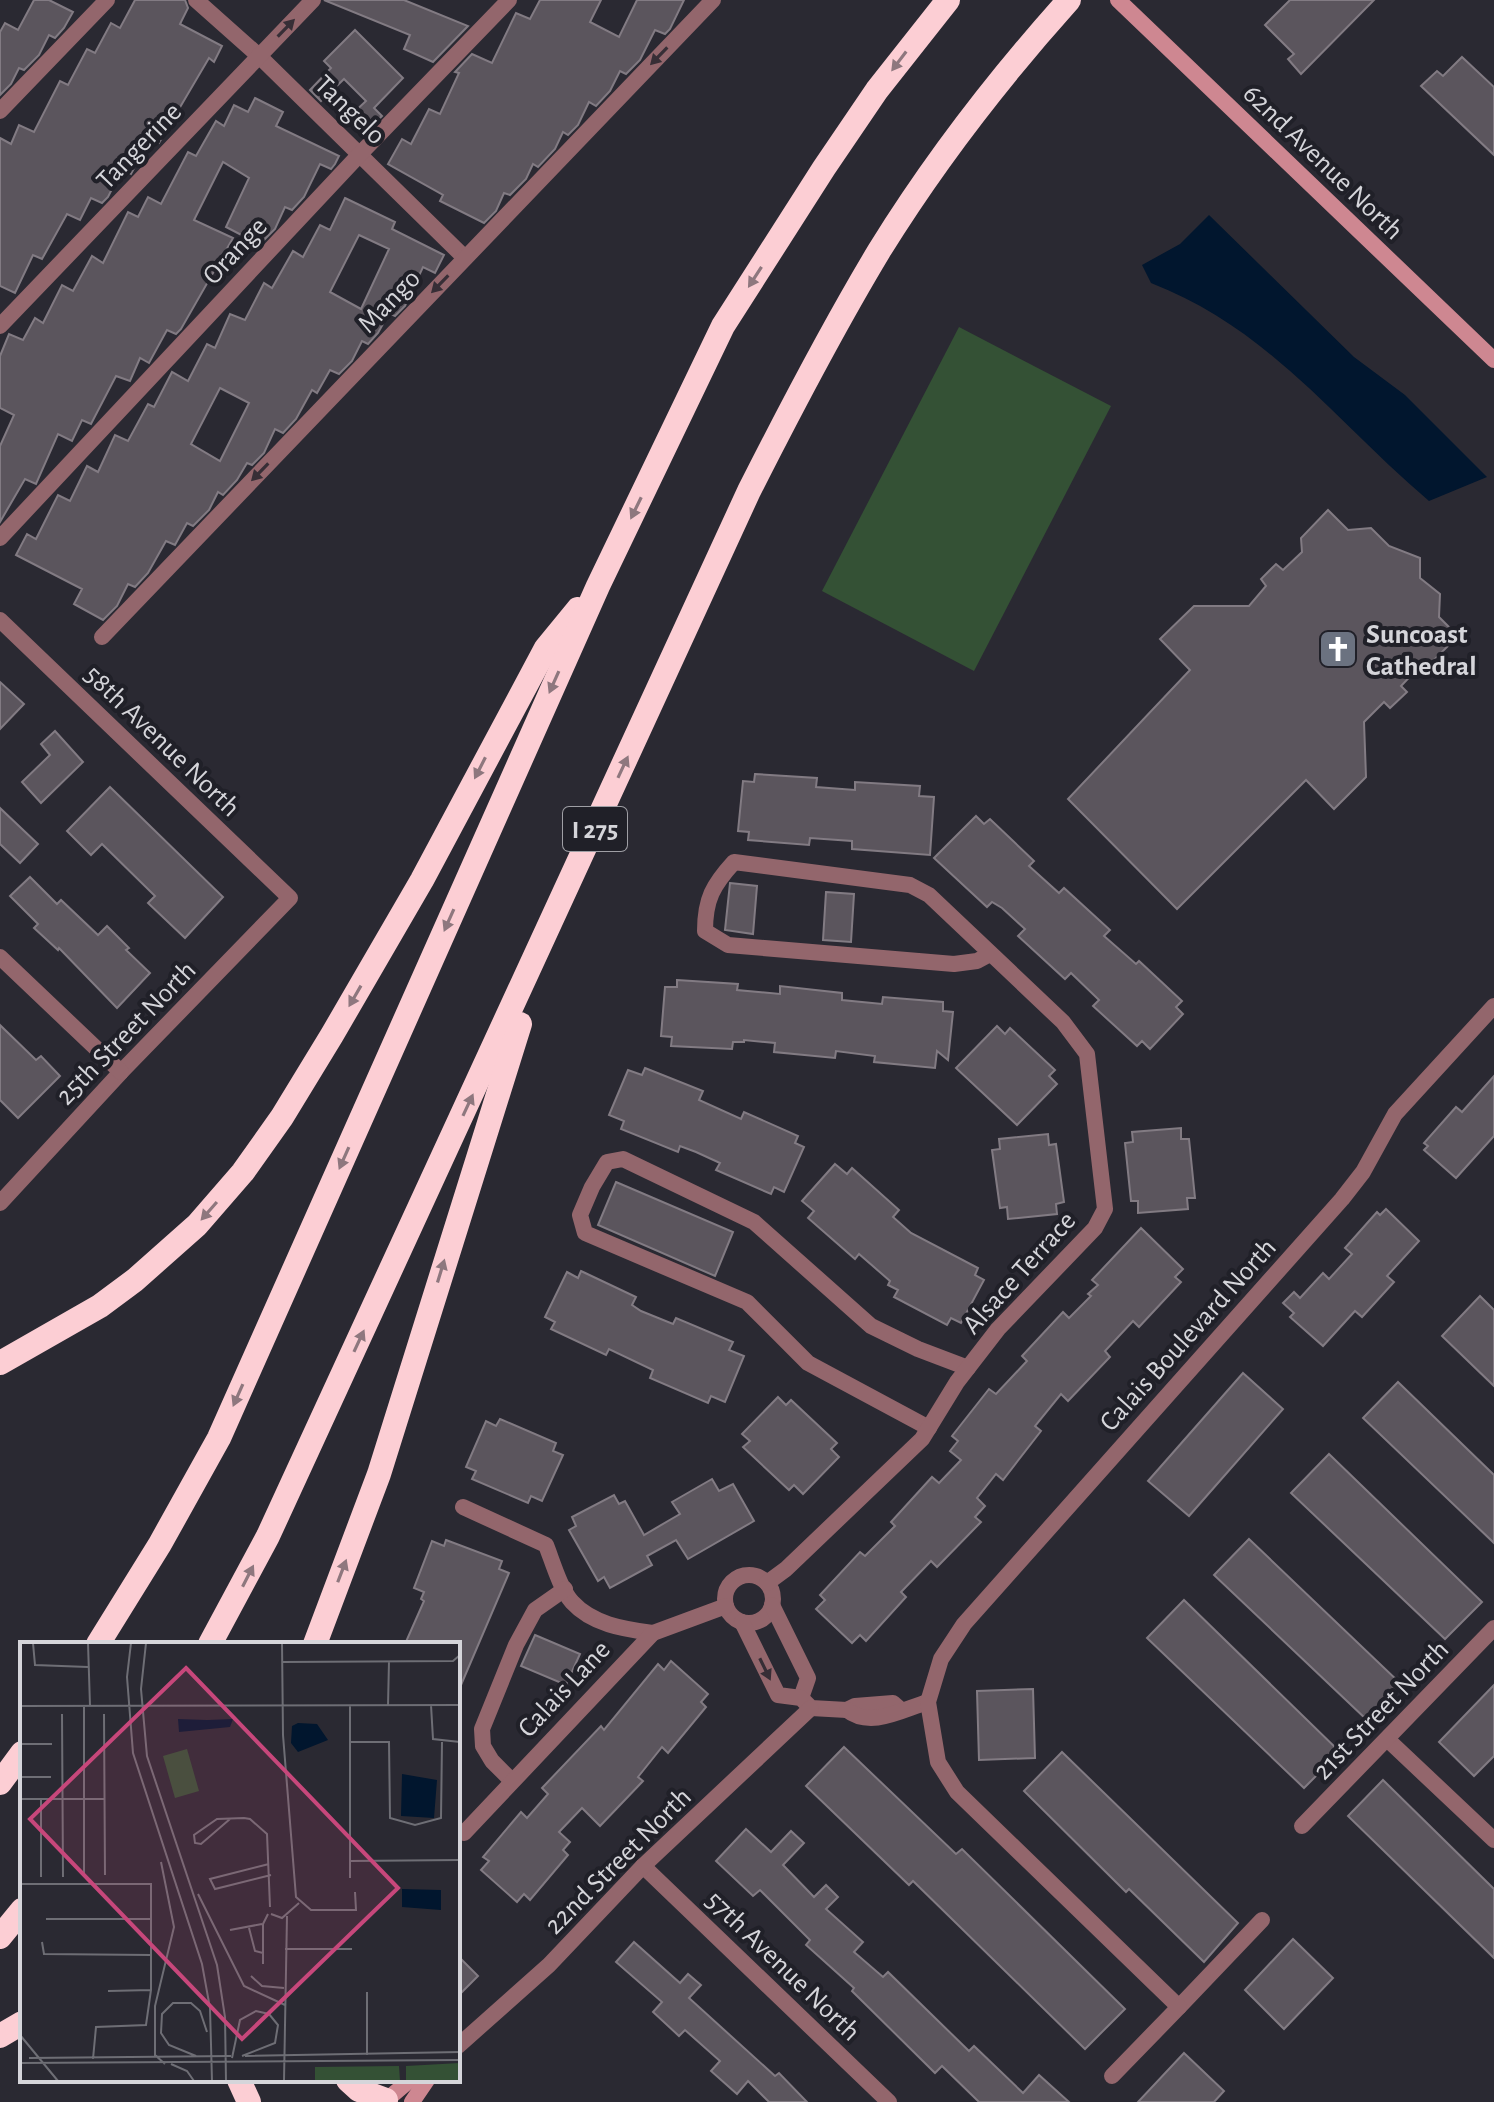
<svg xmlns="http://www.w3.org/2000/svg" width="1494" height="2102" viewBox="0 0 1494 2102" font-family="'Alegreya Sans',sans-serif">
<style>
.green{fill:#345135}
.water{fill:#01162e}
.building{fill:#5b555d;stroke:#827b83;stroke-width:2;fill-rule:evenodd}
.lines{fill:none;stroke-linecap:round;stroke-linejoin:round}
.street{stroke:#93666c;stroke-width:16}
.secondary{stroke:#ce8791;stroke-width:16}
.highway{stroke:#fcced4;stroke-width:24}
.oneway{fill:#372e36}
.oneway2{fill:#8e777e}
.labels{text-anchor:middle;stroke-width:8;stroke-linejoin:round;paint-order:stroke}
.shield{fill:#202028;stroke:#9f9fa5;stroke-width:2}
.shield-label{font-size:26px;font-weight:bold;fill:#d5d5da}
.street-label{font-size:28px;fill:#d5d5da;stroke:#202028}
.poi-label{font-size:28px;font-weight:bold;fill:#d5d5da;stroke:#202028;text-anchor:start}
.inset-road{fill:none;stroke:#6e6e75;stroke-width:2}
.view{fill:#c7477b;fill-opacity:0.15;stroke:#c7477b;stroke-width:4}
.inset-edge{fill:none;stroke:#d5d5da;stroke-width:4}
</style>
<rect width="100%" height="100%" fill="#2a2932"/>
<!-- green -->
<polygon class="green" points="959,327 1111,406 974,671 822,591"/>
<!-- water -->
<path class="water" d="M1209,215L1354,357L1405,395L1487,477L1429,501C1336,422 1270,329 1151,283L1142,265L1180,244Z"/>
<!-- building -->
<g class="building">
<polygon points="34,0 49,0 73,12 64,28 55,38 49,35 39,55 24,70 19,68 11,84 0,95 0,32 5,23 18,30"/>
<polygon points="135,0 185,0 188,8 180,24 222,46 214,62 209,58 159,143 150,138 131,174 122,169 108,197 102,203 91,198 80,220 67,214 42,259 33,255 15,293 0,286 0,138 11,144 19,125 34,132 60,81 68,85 87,49 95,53 111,23 120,28"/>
<polygon points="324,0 404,0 468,26 433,62 404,49 410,35"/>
<polygon points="540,0 601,0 590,22 619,37 637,0 684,0 670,29 665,34 655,30 640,60 626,74 620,71 610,91 596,106 589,102 578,125 568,135 563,132 555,149 538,167 533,164 526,179 510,195 504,193 496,211 484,223 440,201 443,195 388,164 402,139 411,144 429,109 440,114 459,73 455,72 472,54 492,63 516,13 530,19"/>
<polygon points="1290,0 1374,0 1301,74 1288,59 1294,54 1265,25"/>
<polygon points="355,30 403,78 374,108 382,116 367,131 351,115 366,101 344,79 321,101 310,90 331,68 324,61"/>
<polygon points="1462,57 1494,87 1494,155 1421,86 1437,71 1443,76"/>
<polygon points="255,98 283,112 276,126 339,156 335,164 331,169 320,164 304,197 292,210 285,207 275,229 262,242 254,238 253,241 226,227 249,178 223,162 194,220 233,238 181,329 176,334 167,330 149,363 140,358 130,381 116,376 91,424 82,420 72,441 58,434 36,484 25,479 0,522 0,446 14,415 0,408 0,356 9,334 23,340 35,318 43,323 62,285 73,291 92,256 103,263 128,212 138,217 148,197 161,204 188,152 196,156 216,121 224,126 234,105 248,112"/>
<path d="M345,198L395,222L392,229L444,255L435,273L423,267L405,306L395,316L389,313L378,333L368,344L362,341L352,361L339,374L330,370L317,393L312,390L296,419L283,433L275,429L264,453L252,465L247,463L237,480L223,495L218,492L209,510L193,526L187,523L175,545L166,541L148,573L135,587L128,584L117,606L103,620L74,604L82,589L16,555L27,534L36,539L58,495L70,501L87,466L98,472L115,435L128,441L148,404L154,407L172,372L188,381L207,344L215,348L230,314L245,320L264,283L272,288L293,251L303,257L320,225L330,230ZM359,235L389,249L361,309L330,292ZM220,388L249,403L220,461L191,444Z"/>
<polygon points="1328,510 1348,530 1371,528 1389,546 1420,558 1420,578 1440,594 1439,617 1458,636 1432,662 1419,667 1401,686 1407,692 1390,708 1384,702 1364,722 1366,777 1334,809 1306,780 1177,909 1068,799 1190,670 1160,639 1194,606 1249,606 1266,586 1261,579 1276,564 1283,570 1302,552 1301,538"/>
<polygon points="0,682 24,704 0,729"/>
<polygon points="55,731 83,762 41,803 22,782 50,755 41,744"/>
<polygon points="755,774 817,778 816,787 855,790 855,782 920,786 919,796 934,797 930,855 852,849 852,841 810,838 809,845 748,840 749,832 738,831 743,781 754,782"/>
<polygon points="110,787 223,897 185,938 148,903 155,896 102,844 91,855 67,831"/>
<polygon points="0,808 38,844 20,863 0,844"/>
<polygon points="976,816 984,824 990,819 1034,861 1029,866 1059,893 1064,888 1110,930 1104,936 1136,964 1139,961 1182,1001 1176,1007 1183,1014 1150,1049 1142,1041 1137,1046 1093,1006 1099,1000 1071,973 1065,979 1018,936 1025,929 1002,908 992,902 987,907 934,858"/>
<polygon points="30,877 57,904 61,900 98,935 107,926 129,948 126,950 150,973 117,1008 59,948 58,950 34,928 38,924 10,896"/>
<polygon points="730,883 757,886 753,934 725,930"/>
<polygon points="826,892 854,894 851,942 823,940"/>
<polygon points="677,980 738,984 737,990 780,994 780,986 842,993 842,1000 882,1004 883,997 943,1002 943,1011 953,1012 948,1060 937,1051 935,1068 874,1062 875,1056 836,1051 835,1058 774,1052 775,1043 744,1040 744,1042 733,1042 732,1049 671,1046 672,1037 661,1036 665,987 677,987"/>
<polygon points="0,1025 36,1060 41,1056 60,1076 18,1118 0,1100"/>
<polygon points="997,1026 1005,1034 1010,1028 1055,1070 1049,1076 1057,1084 1017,1125 956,1068"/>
<polygon points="645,1068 703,1091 699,1100 741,1119 744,1112 798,1136 795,1143 804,1147 784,1192 774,1187 771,1194 716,1170 720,1163 696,1152 680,1146 678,1152 621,1129 624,1121 609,1115 628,1070 642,1075"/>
<polygon points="1494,1076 1494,1136 1456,1178 1424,1150 1428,1146 1424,1143 1456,1107 1462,1112"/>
<polygon points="1181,1128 1181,1139 1189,1139 1195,1198 1187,1198 1188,1209 1138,1213 1138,1201 1131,1201 1125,1143 1133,1142 1132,1132"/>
<polygon points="1048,1134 1049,1145 1056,1144 1064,1202 1056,1204 1057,1214 1008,1219 1007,1207 1000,1208 992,1150 1000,1149 999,1139"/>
<polygon points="835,1164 847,1174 852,1168 899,1210 893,1217 911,1233 978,1268 975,1275 984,1280 961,1323 951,1318 947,1325 894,1297 898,1290 888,1285 890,1281 859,1254 855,1259 808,1218 814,1211 802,1201"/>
<polygon points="616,1182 733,1232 715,1276 598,1225"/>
<polygon points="1386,1209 1419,1241 1387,1276 1394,1282 1362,1317 1355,1311 1323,1346 1290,1317 1294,1313 1283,1303 1294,1292 1300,1298 1323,1273 1329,1279 1352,1254 1345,1248 1377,1212 1380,1215"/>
<polygon points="1141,1228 1183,1269 1175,1277 1181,1282 1139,1327 1133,1321 1105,1351 1110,1357 1068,1401 1061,1394 1035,1426 1041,1431 1003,1480 996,1474 977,1498 985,1506 975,1517 981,1522 937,1567 931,1561 901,1592 906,1597 866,1641 860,1635 852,1643 816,1609 825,1600 820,1595 860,1552 865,1556 895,1526 891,1522 932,1477 939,1483 961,1460 950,1451 958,1441 952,1436 989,1389 996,1394 1027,1361 1022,1356 1063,1312 1069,1318 1091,1296 1088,1294 1098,1285 1092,1280"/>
<polygon points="581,1271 636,1297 632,1305 641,1311 673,1324 676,1318 733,1342 729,1350 744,1356 725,1402 711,1396 708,1403 650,1378 653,1370 609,1349 606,1355 551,1329 555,1322 545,1317 567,1272 578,1278"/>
<polygon points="1480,1296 1494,1310 1494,1386 1442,1336"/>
<polygon points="1243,1373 1283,1409 1189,1516 1148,1481"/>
<polygon points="1398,1382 1494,1475 1494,1543 1363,1418"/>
<polygon points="778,1397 786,1405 791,1400 837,1443 831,1449 839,1457 803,1494 794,1485 789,1490 743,1447 750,1441 742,1434"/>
<polygon points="500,1419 556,1443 553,1451 563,1455 542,1501 531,1496 528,1503 472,1479 476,1471 466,1467 486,1421 496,1426"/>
<polygon points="1329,1454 1482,1602 1445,1639 1291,1493"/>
<polygon points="712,1479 719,1491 733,1484 754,1521 688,1559 676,1540 647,1556 652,1565 610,1588 604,1577 598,1581 569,1530 576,1526 572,1517 614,1495 619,1504 625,1501 644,1535 680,1514 672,1502"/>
<polygon points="1249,1539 1401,1684 1367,1720 1214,1575"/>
<polygon points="446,1540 502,1561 499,1569 509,1573 458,1692 458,1644 405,1644 424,1601 421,1599 424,1592 414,1588 432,1541 444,1546"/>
<polygon points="1184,1600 1340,1752 1304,1788 1147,1638"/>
<polygon points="535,1635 580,1654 566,1685 521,1666"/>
<polygon points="671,1661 708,1694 701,1702 706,1707 668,1753 662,1747 638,1777 643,1781 600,1826 582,1808 559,1832 570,1842 563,1850 568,1855 530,1900 524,1894 517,1902 481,1870 489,1861 483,1857 521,1812 527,1818 548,1794 542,1788 601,1726 604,1730 658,1664 664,1670"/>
<polygon points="1494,1685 1494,1756 1474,1776 1439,1742"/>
<polygon points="1033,1689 1035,1758 979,1760 977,1691"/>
<polygon points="844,1747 956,1854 962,1849 1125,2009 1085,2049 913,1881 909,1885 806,1786"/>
<polygon points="1062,1752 1238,1923 1204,1962 1129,1889 1126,1892 1024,1791"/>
<polygon points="1383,1780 1494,1889 1494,1958 1348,1816"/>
<polygon points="746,1829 771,1852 791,1831 804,1843 783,1865 814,1897 826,1885 838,1897 826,1909 863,1942 854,1952 883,1977 888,1972 969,2051 974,2046 1023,2093 1039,2075 1069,2102 979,2102 942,2066 935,2073 852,1991 854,1988 806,1945 810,1940 760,1890 753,1896 716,1861"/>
<polygon points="1293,1939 1333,1978 1284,2029 1245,1990"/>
<polygon points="634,1942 680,1983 688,1974 701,1985 689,1998 775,2076 779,2073 807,2102 769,2102 748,2081 737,2094 711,2071 720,2061 685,2030 679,2036 653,2012 662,2002 616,1962"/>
<polygon points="458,1956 478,1976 458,1996"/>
<polygon points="1184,2053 1224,2091 1214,2102 1138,2102"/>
</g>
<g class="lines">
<!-- street -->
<g class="street">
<polyline points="196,0 259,56 465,258"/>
<polyline points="0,111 107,0"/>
<polyline points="0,326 313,0"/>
<polyline points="0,538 360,154 509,0"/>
<polyline points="0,620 290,898 121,1072 0,1203"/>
<polyline points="102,637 713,0"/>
<polyline points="0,957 121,1072"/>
<polyline points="929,1428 808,1363 747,1302 585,1233 580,1215 592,1187 607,1162 623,1159 754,1222 871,1326 918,1349 968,1368"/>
<path d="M463,1507L546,1545C553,1563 560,1588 572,1602C593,1625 625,1629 653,1633"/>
<circle cx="749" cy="1599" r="24"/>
<path d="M767,1583L786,1569L922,1439L957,1382L998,1329L1095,1228L1105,1209L1087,1054L1063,1022L929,895L910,885L734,862C713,885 705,899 705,931L728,945L954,964L977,961L990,954"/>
<polyline points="772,1605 808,1678 801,1698"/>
<polyline points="742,1622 778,1695 801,1698 811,1708 847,1710 855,1706 893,1703 901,1710"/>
<path d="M847,1710C871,1729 903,1709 928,1702"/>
<polyline points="1387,1739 1494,1840"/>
<polyline points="512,1781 492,1761 483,1746 482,1729 516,1645 535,1610 565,1589"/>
<polyline points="1302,1826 1494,1628"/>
<polyline points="464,1833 653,1633 726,1606"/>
<polyline points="643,1866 889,2102"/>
<polyline points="1262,1920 1179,2007 957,1792 938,1762 928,1702 941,1659 964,1624 1342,1199 1363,1172 1395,1114 1494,1006"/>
<polyline points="458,2046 549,1965 643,1866 811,1708"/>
<polyline points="1112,2076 1179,2007"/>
</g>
<!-- secondary -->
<g class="secondary">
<polyline points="1118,0 1494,360"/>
<polyline points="384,2102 410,2080"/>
<polyline points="412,2102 427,2080"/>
</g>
<!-- highway -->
<g class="highway">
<polyline points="0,1363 100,1306 135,1280 197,1225 243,1172 282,1117 332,1035 422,880 546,648 578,609"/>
<polyline points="98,1644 160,1544 219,1438 598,586 723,326 824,168 877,90 948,0"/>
<path d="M210,1644L268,1536L749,491C790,410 832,329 879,251C934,162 999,78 1069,0"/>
<polyline points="315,1644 379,1474 520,1024"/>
<polyline points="0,1783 22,1753"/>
<polyline points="0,1937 22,1910"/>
<polyline points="0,2036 22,2023"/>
<polyline points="239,2080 249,2102"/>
<polyline points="348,2080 359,2090 386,2100"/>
</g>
</g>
<!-- one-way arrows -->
<defs><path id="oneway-solid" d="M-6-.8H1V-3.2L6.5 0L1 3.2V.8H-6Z" transform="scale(2)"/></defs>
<g class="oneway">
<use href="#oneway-solid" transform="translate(286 28) rotate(-46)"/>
<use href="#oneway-solid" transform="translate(659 56) rotate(134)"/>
<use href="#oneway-solid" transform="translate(440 284) rotate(134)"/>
<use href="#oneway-solid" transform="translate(260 472) rotate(134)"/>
<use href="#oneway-solid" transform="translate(765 1669) rotate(64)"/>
</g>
<g class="oneway2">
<use href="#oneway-solid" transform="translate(899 61) rotate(127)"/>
<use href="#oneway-solid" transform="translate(755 277) rotate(123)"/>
<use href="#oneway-solid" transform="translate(636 508) rotate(116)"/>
<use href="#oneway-solid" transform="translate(554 682) rotate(114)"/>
<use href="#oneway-solid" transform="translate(623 767) rotate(-65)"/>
<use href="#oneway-solid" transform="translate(480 768) rotate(117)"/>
<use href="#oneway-solid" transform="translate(449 920) rotate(114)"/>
<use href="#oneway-solid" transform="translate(355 996) rotate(120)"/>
<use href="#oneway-solid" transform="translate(468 1105) rotate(-65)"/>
<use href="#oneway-solid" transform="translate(344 1158) rotate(114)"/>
<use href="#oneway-solid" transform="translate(209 1211) rotate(131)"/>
<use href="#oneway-solid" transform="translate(441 1271) rotate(-73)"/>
<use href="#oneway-solid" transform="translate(359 1341) rotate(-65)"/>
<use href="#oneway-solid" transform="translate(238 1395) rotate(114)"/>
<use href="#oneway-solid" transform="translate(342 1571) rotate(-69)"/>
<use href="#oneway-solid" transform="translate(248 1576) rotate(-63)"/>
</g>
<!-- icons -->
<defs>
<g id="church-square" transform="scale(2)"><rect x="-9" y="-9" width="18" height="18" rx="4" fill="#6b7280" stroke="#202028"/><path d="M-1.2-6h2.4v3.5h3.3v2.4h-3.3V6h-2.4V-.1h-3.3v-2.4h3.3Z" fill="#fff"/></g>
</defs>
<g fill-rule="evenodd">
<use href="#church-square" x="1338" y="649"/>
</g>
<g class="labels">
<!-- shield labels -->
<rect class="shield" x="563" y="807" width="64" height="44" rx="6"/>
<g class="shield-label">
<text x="595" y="838">I 275</text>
</g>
<!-- street labels -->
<g class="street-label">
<text transform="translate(351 109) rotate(44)" y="10">Tangelo</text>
<text transform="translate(138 145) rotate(-46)" y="10">Tangerine</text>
<text transform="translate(1324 161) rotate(44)" y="10">62nd Avenue North</text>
<text transform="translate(234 250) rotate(-47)" y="10">Orange</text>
<text transform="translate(388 300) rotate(-46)" y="10">Mango</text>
<text transform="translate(163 740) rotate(44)" y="10">58th Avenue North</text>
<text transform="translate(125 1032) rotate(-46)" y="10">25th Street North</text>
<text transform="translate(1018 1272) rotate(-48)" y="10">Alsace Terrace</text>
<text transform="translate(1187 1334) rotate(-48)" y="10">Calais Boulevard North</text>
<text transform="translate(563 1688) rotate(-47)" y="10">Calais Lane</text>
<text transform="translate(1380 1709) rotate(-46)" y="10">21st Street North</text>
<text transform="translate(617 1860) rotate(-45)" y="10">22nd Street North</text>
<text transform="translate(784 1965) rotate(44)" y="10">57th Avenue North</text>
</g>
<!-- poi labels -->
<g class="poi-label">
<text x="1366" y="643">Suncoast<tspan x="1366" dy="32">Cathedral</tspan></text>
</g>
</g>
<!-- overview -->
<g transform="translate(20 1642)">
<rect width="440" height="440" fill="#2a2932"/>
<path d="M167,107L179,149L155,156L143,114ZM440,421V439H386V424ZM379,424L380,439H295V425Z" fill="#345135"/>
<path d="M158,77L187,78L213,77L210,85L159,90ZM278,81L297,82L308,98L278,110L271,101L272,84ZM382,132L417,138L414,176L381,174ZM382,247L421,248V268L382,265Z" fill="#01162e"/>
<path class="inset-road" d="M13,1L15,23L68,25M68,1L70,64M111,1L107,35L113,111L182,322L190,366L192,439M126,1L121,47L127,114L197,323L205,375L206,439M262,1L263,93L276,255L291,268H336L335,250M263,20L433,19L440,13V1M411,63L413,97L440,100M0,64L440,63M64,64V234M330,64V236M368,64L369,19M42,72L43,235M84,72L85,233M330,100H369L370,176L395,183L421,176L422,100M0,102H32M0,135H31M0,157H84M21,157V235M210,177L181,202L175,201L174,193L197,177L224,176L230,177L247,192L250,265M330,219L440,218M141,220L154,285L135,364V413L145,422M249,222L190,237L195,247L251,233M0,242H131V348L126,383L76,385L73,417M178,252L224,344L265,363M251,272L262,276L279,261M26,277H131M229,286L235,309L243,311M210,288L242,282M22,300L24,312L131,313M265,307H332M243,322V282L248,272M231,334L242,344L264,346M88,349L131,348M0,393L38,439M347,413V350M176,414L149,403L141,391L142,372L153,361H171L180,369L187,390M225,414L440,410M9,416L211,414M212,416L220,378L236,369L249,372L258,383L255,401L222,414M0,421L440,418M151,422L167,429L174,439M264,439L267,274"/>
<path class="view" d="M166,26L378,246L222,397L10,177Z"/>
<rect width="440" height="440" class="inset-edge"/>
</g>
</svg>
